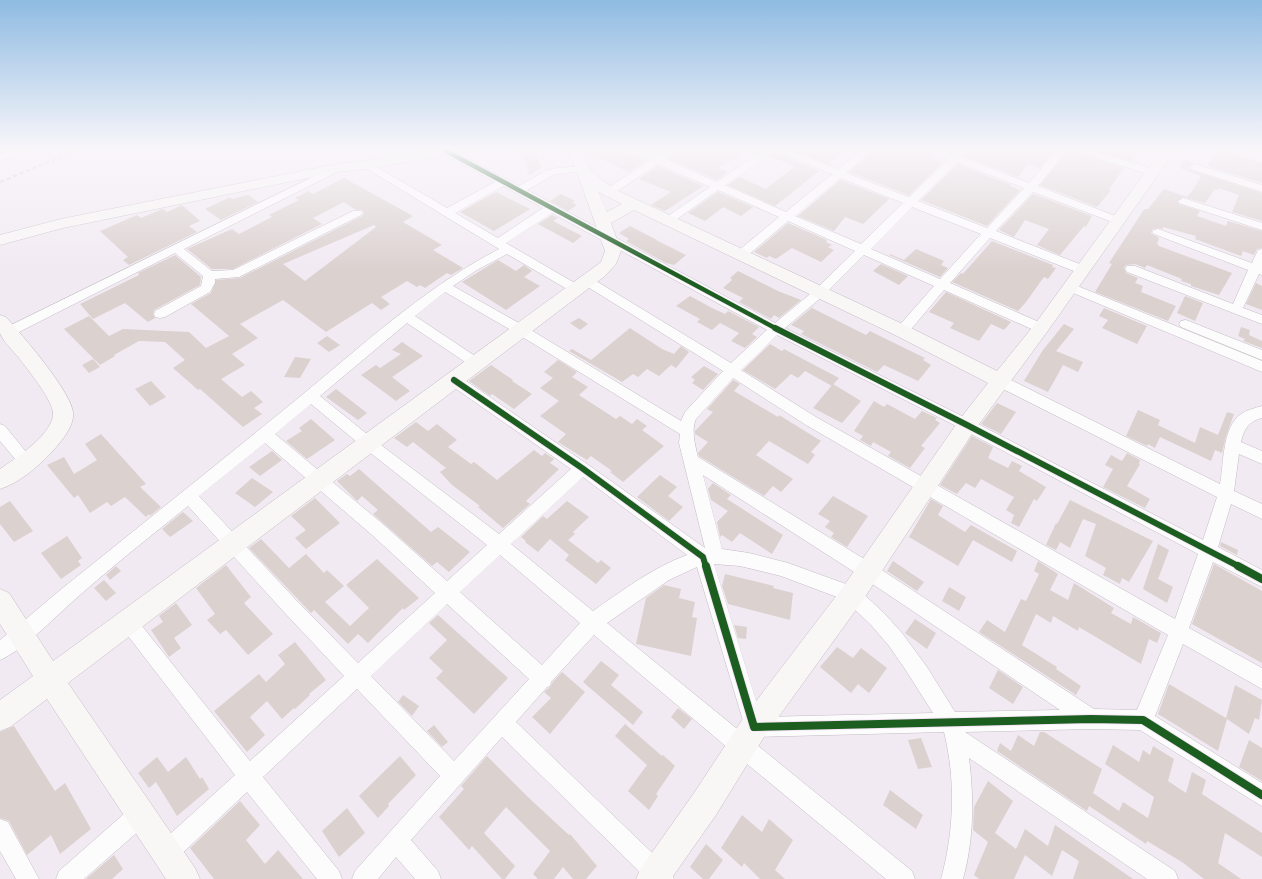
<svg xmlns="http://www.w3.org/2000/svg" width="1262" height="879" viewBox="0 0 1262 879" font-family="'Roboto Condensed',sans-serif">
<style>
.building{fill:#dbd1cf;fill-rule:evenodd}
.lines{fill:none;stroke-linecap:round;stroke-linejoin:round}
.street-casing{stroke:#c3bcc4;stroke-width:1}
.secondary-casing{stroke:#c3bcc4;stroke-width:1}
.street{fill:#fdfcfd;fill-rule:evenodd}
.secondary{fill:#f9f6f6;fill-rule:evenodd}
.rail{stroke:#d0cdd0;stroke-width:2.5;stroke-dasharray:4.5 2.5;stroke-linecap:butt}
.cycleway-far2-casing{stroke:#f6e6f7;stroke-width:6}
.cycleway-far1-casing{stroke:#f6e6f7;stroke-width:8}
.cycleway-casing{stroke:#f6e6f7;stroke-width:10}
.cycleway-far2{stroke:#1b5e20;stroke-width:4.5}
.cycleway-far1{stroke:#1b5e20;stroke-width:6}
.cycleway{stroke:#1b5e20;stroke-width:8}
</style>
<rect width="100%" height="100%" fill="#f2eaf3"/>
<!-- building -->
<g class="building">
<polygon points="520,148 534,148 541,168 529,175"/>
<polygon points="586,148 614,148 645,161 629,172 585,152"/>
<polygon points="682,148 764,148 758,152 751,148 719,168 728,172 717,180 668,159"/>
<polygon points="785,148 848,148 828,164"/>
<polygon points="876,148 923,148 924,151 936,156 933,159 943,162 909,195 849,172"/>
<polygon points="973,148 1057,148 1040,168 1028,164 1018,177 965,156"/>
<polygon points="1088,148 1104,150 1106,148 1141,148 1131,161"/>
<polygon points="1217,148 1232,148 1229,152 1262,163 1262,183 1207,166"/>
<polygon points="1069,150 1124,168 1109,189 1111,190 1097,207 1040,185"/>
<polygon points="774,153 819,171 775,206 728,185 739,177 766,189 794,167 769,156"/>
<polygon points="1183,159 1194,163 1189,167 1191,170 1262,193 1262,221 1232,212 1239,195 1219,188 1218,190 1215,189 1205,203 1183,197 1177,201 1179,204 1200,211 1197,216 1226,226 1228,221 1262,231 1262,248 1257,249 1254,255 1243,251 1241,256 1195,239 1196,236 1163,227 1163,229 1158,228 1153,229 1151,233 1159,238 1157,244 1159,246 1232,273 1219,295 1191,286 1191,284 1181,281 1182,279 1147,265 1145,268 1135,264 1126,265 1124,268 1126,273 1138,278 1135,283 1143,286 1141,292 1176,306 1168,321 1095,292 1112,264 1109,263 1143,211 1145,209 1148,209 1164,189 1187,197 1193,190 1201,176 1180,168"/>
<polygon points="958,164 1011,185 1010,186 1020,190 987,226 921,200"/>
<polygon points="658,166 703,186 665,211 651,205 671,192 639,179"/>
<path d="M344,178L413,216L403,222L442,245L433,250L463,268L451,275L447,273L425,288L420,285L417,287L407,281L381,297L390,304L381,310L372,303L326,332L283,300L240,324L258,338L232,354L245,365L221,379L242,397L251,391L263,402L254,408L262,414L243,427L200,389L198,390L173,368L185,360L165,342L139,341L114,355L115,356L100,365L64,329L89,316L109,336L123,329L189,332L206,348L229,336L191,304L211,293L216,280L240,278L362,216L364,213L362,210H356L344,202L313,218L322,224L233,269H212L187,249L232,229L239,234L272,217L269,215L299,200L295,198L309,191L313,194ZM374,225L376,227L305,281L283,264Z"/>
<polygon points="840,180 889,199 863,224 845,217 834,231 798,216"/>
<polygon points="496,192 530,209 494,231 460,212"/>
<polygon points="718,192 753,207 741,216 723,207 705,221 688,213"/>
<polygon points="561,194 575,201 572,203 577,205 568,211 550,201"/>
<polygon points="1033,194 1092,216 1086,227 1084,226 1060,255 1034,244 1037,245 1049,229 1025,220 1014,237 999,230"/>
<polygon points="248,195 258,202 221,220 205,209 230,197 232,199"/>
<polygon points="182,205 200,221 189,226 197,232 129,265 123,260 128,257 100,231 137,215 141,218 160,210 163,209 167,212"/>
<polygon points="552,215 558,218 553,221 582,236 573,243 538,224"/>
<polygon points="788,223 827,240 826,242 832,245 828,247 834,250 821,262 792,248 776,259 769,256 767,258 754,252"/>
<polygon points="630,226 657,240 656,240 686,255 674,265 666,263 626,241 629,239 619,233"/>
<polygon points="992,241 1053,265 1052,267 1056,268 1048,279 1044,277 1026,302 1018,311 952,282 961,273 963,274"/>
<polygon points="916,249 944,261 941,265 948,268 940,277 889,255 890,254 904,260"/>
<polygon points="175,255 201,277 200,285 154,310 153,314 155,318 148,322 125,303 93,319 80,304 139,275 138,273"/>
<polygon points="498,260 516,271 524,265 532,271 524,277 540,286 506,310 462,282"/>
<polygon points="881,264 908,276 899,285 873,271"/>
<polygon points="738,271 778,291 801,300 779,318 774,315 771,319 739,302 743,298 723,288 732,280 730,278"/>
<polygon points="1256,283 1262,286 1262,310 1246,304"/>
<polygon points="946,292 1011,322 1004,330 991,324 979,341 950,328 954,323 929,312"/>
<polygon points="690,296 712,308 725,314 728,311 759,327 752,334 757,337 745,348 731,341 739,333 720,323 712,330 697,322 700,319 676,306"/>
<polygon points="1185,296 1203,303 1195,321 1177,313"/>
<polygon points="815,305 812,308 866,335 870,331 886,339 925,358 923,360 931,365 918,381 884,365 877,372 801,334 804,331 791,325"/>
<polygon points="1104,308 1147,326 1137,344 1102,328 1108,320 1099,316"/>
<polygon points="579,318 588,324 580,330 570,323"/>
<polygon points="1064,324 1074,329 1056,351 1083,362 1078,372 1063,365 1048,392 1024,381 1043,350"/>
<polygon points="1241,327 1250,330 1249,335 1262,341 1262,348 1243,341 1245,339 1238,336"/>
<polygon points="630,328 662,349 674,354 681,346 689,352 676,368 671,365 659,376 647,369 638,377 633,374 622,382 569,351 572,349 591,360"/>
<polygon points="327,336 340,345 329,352 317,343"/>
<polygon points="402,342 423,356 392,377 410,391 396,401 361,375 376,365 380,368 401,354 392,350"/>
<polygon points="770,344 782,351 784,349 839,378 832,386 805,371 798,378 791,374 775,389 743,370"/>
<polygon points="295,357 311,359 300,378 284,377"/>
<polygon points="93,359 100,367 89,373 82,365"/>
<polygon points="558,360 577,372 572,377 588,387 579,395 616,419 620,416 632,424 637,419 647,426 642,430 664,446 623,482 610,472 612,471 591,456 587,460 558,442 566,434 540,416 559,401 540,388 553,378 544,372"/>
<polygon points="491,365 513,380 512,381 532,394 514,409 492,394 490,396 469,381"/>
<polygon points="704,366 718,374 703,390 692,383 695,380 691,377"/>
<polygon points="733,380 740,384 734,391 778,417 779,415 821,441 811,452 815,455 808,464 769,441 756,455 793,479 781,492 773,486 764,496 699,456 698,453 708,442 695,434 695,431 713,412 707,409"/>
<polygon points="151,381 166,397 150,406 135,389"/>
<polygon points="833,384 861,401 842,423 813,408"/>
<polygon points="336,389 367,413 358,420 326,397"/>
<polygon points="874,401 884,407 887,404 915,419 922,411 937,418 935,420 940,423 921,446 925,448 910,468 888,456 891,452 873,442 871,446 860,440 863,436 854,431"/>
<polygon points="997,403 1016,412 1001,434 981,424"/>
<polygon points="1138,410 1160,420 1158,425 1195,443 1200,427 1218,435 1227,412 1234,414 1226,436 1222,453 1215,450 1211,461 1160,437 1155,448 1148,444 1147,446 1126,436"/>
<polygon points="311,419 335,440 307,459 286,441 302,431 299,428"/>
<polygon points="416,422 428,431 437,424 457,440 448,447 471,464 474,462 497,480 534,450 542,456 545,453 554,459 550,463 559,469 526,501 530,504 503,528 478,507 480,506 452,485 440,472 446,468 413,442 407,447 394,438"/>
<polygon points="101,434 146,484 140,487 161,507 150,516 149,514 146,517 125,497 111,506 107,502 90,513 78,495 74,498 47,465 64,457 74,474 97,460 85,444"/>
<polygon points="972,436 993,447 988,458 1008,468 1012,461 1022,466 1019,471 1046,487 1037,501 1034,499 1019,527 1011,523 1014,515 1006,510 1014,497 981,479 975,488 966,483 957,494 940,485"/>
<polygon points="272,451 282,460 260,476 249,467"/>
<polygon points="1127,453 1140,460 1139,464 1140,464 1127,486 1150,499 1145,508 1103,487 1113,469 1105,465 1111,455 1122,461"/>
<polygon points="359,469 431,532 438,527 470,552 449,572 437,562 432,566 373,514 378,510 362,496 357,501 337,481 347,474 350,476"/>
<polygon points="660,475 677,487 668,496 683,507 669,521 637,497"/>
<polygon points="252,478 273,492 255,507 235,493"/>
<polygon points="713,483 731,495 727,499 783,535 772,554 740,533 732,542 722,535 720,537 717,522 728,511 711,500 708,489"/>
<polygon points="833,496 868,516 847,547 831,537 834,533 825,527 830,521 818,514"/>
<polygon points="315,498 340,523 306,549 295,538 306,530 291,516"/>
<polygon points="931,499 943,506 938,515 965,532 971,525 1017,551 1012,562 973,540 958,566 909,537"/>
<polygon points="1070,500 1153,541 1129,582 1122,578 1120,584 1103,575 1106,568 1085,556 1096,524 1083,519 1070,548 1060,542 1056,550 1046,545 1056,523 1057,524"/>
<polygon points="10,501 33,531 14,542 0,524 0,507"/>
<polygon points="567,501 589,517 573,532 575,534 568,540 598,563 601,560 611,568 596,584 565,560 569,555 550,539 538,552 525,542 526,541 521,537 543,516 547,519"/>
<polygon points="183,512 193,521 170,537 162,529"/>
<polygon points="67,536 82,558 78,561 81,565 61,579 41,553"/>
<polygon points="261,539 289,568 306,554 324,573 327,570 344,586 325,602 350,626 369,608 346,585 377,559 419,598 404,610 403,608 368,643 358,634 348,644 314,610 311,613 249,548"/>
<polygon points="1221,542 1238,550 1237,555 1220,546"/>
<polygon points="1158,544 1169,550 1158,579 1173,587 1167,603 1143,589"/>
<polygon points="893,561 924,582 917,591 887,571"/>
<polygon points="1038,561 1058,574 1050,590 1068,600 1074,583 1114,608 1111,613 1131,624 1133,617 1161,633 1157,643 1149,639 1141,664 1079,627 1078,631 1053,616 1051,623 1036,614 1022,645 1057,667 1056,669 1081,686 1076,695 979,632 987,620 1005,632 1021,599 1026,601 1039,574 1034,571"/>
<polygon points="1214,564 1262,591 1262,663 1192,624"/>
<polygon points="226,565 251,597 244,603 273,634 248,655 226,630 220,634 207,620 215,614 196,588"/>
<polygon points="116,566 121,571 110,580 106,575"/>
<polygon points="725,574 774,586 773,588 793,593 790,620 728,604 722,586"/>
<polygon points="104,580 116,593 106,601 94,588"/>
<polygon points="664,585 681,589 679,598 695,602 692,617 697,618 691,656 636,644 646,598"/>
<polygon points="949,587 966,597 959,611 942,601"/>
<polygon points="176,603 192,625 174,638 181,648 169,657 151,630 163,622 159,616"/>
<polygon points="438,615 508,678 474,714 436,678 443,671 429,658 447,640 429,623"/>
<polygon points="915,619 936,633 927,649 905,633"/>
<polygon points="734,625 747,627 746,639 738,638"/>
<polygon points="295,642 326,680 309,694 310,695 295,709 294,708 282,719 267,701 250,717 265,735 247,752 214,711 259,674 266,682 285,664 278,655"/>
<polygon points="837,647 853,658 861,648 887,668 869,693 858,684 851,693 820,667"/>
<polygon points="601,661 619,675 611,685 643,712 633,725 583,682"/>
<polygon points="998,670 1023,687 1013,704 989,688"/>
<polygon points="562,672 585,692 550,734 532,717 551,698 544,692 551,686 552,683"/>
<polygon points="1169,684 1226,718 1235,685 1262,700 1259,720 1255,718 1249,734 1227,719 1218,751 1158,714"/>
<polygon points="403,695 419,706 412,716 398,702"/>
<polygon points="678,708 692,719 684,729 671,717"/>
<polygon points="625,724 662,756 663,755 675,766 656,794 658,796 649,810 628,791 647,765 615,736"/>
<polygon points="434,725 448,742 442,747 427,731"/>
<polygon points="14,726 55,791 65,783 91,829 60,854 51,835 27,855 9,821 0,818 0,732"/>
<polygon points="1040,732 1044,732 1102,769 1093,793 1119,811 1123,802 1148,818 1154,797 1105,764 1113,745 1139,762 1143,750 1150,755 1153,746 1174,759 1168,781 1186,793 1192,772 1206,780 1202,794 1262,833 1262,857 1225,833 1218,863 1241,879 1204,879 1182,862 1147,841 1146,844 1089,806 1087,811 997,751 1000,743 1011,751 1018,735 1034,746"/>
<polygon points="921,738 932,767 918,769 908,740"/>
<polygon points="1249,740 1262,748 1262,781 1239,767"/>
<polygon points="400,756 416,775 388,804 389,806 378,818 359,796"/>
<polygon points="487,756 529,798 569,835 570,834 597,866 586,879 573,879 563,867 554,879 538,879 533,874 550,851 506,807 484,833 515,866 505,879 502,879 472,846 469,850 439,817 464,789 461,786"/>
<polygon points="157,757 168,772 186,757 200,779 202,777 209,789 177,816 156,782 149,788 138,773"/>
<polygon points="988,781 1013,801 995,833 1016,849 1025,829 1048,846 1055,825 1133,879 1073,879 1079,861 1062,850 1052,876 1025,855 1014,879 979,879 974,875 988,842 973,830 974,807"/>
<polygon points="890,790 923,815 916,829 883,805"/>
<polygon points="240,801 260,825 246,840 265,864 278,850 303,879 214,879 190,848"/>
<polygon points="347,808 365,833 339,857 322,831"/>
<polygon points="742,815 762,832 769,819 793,840 775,870 785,879 760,879 744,863 742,867 721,848"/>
<polygon points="706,844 723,860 709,879 703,879 690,867"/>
<polygon points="114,855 123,869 112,879 86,879"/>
</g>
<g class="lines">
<!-- street casing -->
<g class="street-casing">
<g id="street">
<polygon points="16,148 30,148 29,150 0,160 0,154"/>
<path d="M446,148L519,186L545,171L557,168L586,166L587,168L586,170L553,175L527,190L775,323L815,290L855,251L788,221L746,257H738L736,254L738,251L779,217L718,190L673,222H665L663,220L665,218L710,187L658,164L613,194H605L604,192L605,190L650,160L627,150L626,148H639L656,155L668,148H679L665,159L717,182L766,148H782L838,169L864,148H875L846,173L909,197L948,159L925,150L924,148H937L953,154L960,148H970L962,157L1029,183L1059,148H1069L1038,186L1123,219L1125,221L1123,223H1115L1033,192L996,231L1087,267L1089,270L1087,273H1079L990,238L950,283L1046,325L1048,328L1046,331L1041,332L1036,331L944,290L907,334L902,336L897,334L895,331L897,328L934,286L864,255L823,296L785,328L972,421L1203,540L1217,497L995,385L993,381L995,377L1000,376L1005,377L1220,484C1224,463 1222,427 1241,414C1247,410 1255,408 1262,406V418C1249,421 1244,429 1241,442L1262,451V464L1239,454L1234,491L1262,504V519L1231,504L1218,547L1262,570V587L1213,562L1189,628L1262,668V689L1183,644L1155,716L1262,783V806L1255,802L1140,730L1091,729L965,732L1175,871L1178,879H1147L969,758C974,799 974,839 963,879H941C954,832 956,780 944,732L754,737L747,734L697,567L669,580L607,623L912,871L915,879H886L735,754L594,635L551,682L550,686L547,687L516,722L671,871L674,879H647L502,737L411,840L438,871L441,879H415L396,857L378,879H352L355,871L440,776L357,689L263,777L339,871L342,879H317L247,792L175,860L167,863L159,860L156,852L159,844L235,775L122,628L119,622L122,616L128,613L134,616L250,761L344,676L283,611L188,506C152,535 115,564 80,595C59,613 24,650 0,660V640C29,618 55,593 84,571C157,512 230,454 302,395C366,342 426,287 499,249L361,165L362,163H370L447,208L495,182L442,153L441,151ZM774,151L832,174L786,212L725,185ZM957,162L1024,188L987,228L918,201ZM840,178L903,203L861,244L795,216ZM503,186L543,208L498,238L455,213ZM912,207L981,234L940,279L871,249ZM552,213L767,330L731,363L591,278H583L581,281L583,284L723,371L685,412L681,421L526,327L453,286L477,270L507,254L572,292H580L582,289L580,286L506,243ZM445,292L516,333L680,434L679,443L705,548L587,464L459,376L454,375L449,376L447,380L449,384L571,469L499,534L373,439L320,396L407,323L471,366L476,368L481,366L483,363L481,360L415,316ZM777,335L962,429L1198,554L1175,619L816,417L741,370ZM733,378L806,425L1168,635L1137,710L1094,709L874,565L698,457C695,445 691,430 696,419ZM311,404L363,447L487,545L447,581L384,525L275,434ZM265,443L372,535L435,593L358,663L295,599L199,496ZM703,475L862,577L1060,710L955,712L927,667L902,633L884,613L857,588L788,563L749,553L722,549ZM583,477L687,555C652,568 623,590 593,611L511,544ZM500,555L580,623L542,665L460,592ZM714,564L740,566L781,576L845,600L871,625L889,646L905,669L933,713L761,717ZM447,604L529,679L454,761L371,676Z"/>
<polygon points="1070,148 1084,148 1156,170 1157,172 1152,175 1148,174 1071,150"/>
<polygon points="1195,164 1262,185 1262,192 1191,169 1190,167"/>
<polygon points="337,165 342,168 341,170 184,249 212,271 233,270 353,211 361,211 363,213 361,215 239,277 215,279 215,283 210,292 165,317 160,318 155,317 154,314 155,311 201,286 203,276 175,253 13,335 8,337 3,335 1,332 3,329"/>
<polygon points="1183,198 1262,223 1262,230 1179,203 1178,201"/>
<polygon points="1158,229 1252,263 1258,250 1262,249 1262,275 1259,274 1243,308 1262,315 1262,324 1127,272 1125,269 1127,266 1135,266 1233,304 1248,270 1154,234 1152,232 1154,230"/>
<polygon points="1070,283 1262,361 1262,372 1066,290 1064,287 1066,284"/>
<polygon points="1186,320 1262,350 1262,360 1181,327 1179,324 1181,321"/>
<polygon points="0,424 5,426 31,458 34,462 31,466 26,468 21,466 0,441"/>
<polygon points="141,803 149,806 152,814 149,822 84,879 56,879 59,871 133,806"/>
<polygon points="0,819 8,822 39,879 16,879 0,851"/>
</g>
</g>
<!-- secondary casing -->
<g class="secondary-casing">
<g id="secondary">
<polygon points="443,148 473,148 471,151 466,152 366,169 337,172 63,228 0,245 0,235 61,219 337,164 366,161"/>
<path d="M571,148H585L583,151L590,170L614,189L909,327L997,371L1035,324L1163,148H1177L1047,332L974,431L861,603L764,737L716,815L671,879H636L641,868L694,793L744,717L843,587L960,419L988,383L895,335L634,210L611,223L621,251L616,264L605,276L68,683L195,868L200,879H166L47,699L10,727L0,731V700L33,676L0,624V589L9,593L53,661L593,268L601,262L605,251L569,150ZM598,191L604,195L622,204L607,212Z"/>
<path d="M0,315L6,317C22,335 70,390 73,412C75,427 59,444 50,454C36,468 19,483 0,489V469C15,459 55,433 53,412C51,398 28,370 19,358C14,352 2,340 0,333C0,328 0,320 0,315Z"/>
</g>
</g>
<!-- street -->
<use href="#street" class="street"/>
<!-- secondary -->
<use href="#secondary" class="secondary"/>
<!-- rail -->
<polyline class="rail" points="0,182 82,148"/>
<!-- cycleway-far2 casing -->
<g class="cycleway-far2-casing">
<polyline id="cycleway-far2" points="446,151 777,329"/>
</g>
<!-- cycleway-far1 casing -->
<g class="cycleway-far1-casing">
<g id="cycleway-far1">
<polyline points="775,328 967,425 1240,567"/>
<polyline points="454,380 582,468 703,557 706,567"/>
</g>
</g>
<!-- cycleway casing -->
<g class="cycleway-casing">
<g id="cycleway">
<polyline points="706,566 754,727 1091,719 1143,720 1262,795"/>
<polyline points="1238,566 1262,579"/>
</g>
</g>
<!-- cycleway-far2 -->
<use href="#cycleway-far2" class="cycleway-far2"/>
<!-- cycleway-far1 -->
<use href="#cycleway-far1" class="cycleway-far1"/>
<!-- cycleway -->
<use href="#cycleway" class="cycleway"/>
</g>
<!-- sky -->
<linearGradient id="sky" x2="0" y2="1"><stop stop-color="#8fbbe2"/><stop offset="0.55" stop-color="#f9f6fa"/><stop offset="1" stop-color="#f9f6fa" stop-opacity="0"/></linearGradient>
<rect width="1262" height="271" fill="url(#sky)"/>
</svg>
